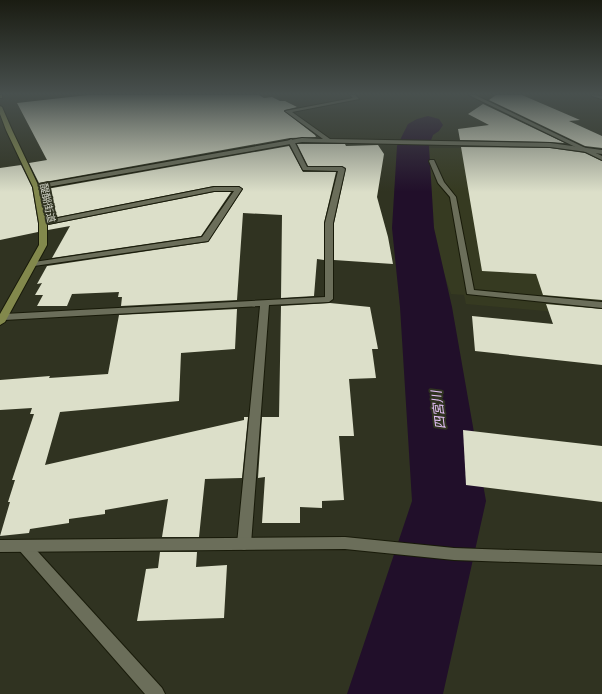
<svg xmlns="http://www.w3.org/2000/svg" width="602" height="694" viewBox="0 0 602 694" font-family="'PT Serif','Noto Sans JP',serif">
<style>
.built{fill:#363a21}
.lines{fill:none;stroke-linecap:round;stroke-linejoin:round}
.river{fill:#210f2a;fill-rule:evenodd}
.building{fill:#dcdfc9}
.service-casing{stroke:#181a09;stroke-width:2}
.minor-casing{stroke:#181a09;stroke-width:2}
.tertiary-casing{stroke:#181a09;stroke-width:2}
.secondary-casing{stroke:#181a09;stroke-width:2}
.service{fill:#6b6e5a;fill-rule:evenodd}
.minor{fill:#6b6e5a;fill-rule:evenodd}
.tertiary{fill:#6b6e5a;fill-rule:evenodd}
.secondary{fill:#82884c;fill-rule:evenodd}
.labels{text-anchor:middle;stroke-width:4;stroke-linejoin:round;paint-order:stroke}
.far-street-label{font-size:10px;fill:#d6d8cc;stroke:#303321}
.water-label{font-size:13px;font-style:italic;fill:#e6c2fa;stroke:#303321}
</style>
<rect width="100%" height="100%" fill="#303321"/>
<!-- built -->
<polygon class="built" points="423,148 473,148 602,175 602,316 466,304 464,295 451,294 428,227"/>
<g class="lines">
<!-- river -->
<polygon class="river" points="428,116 439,119 443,125 439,131 433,135 429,146 434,228 452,307 486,501 443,694 347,694 412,501 400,307 392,228 397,146 408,124 417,119"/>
</g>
<!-- building -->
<g class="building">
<polygon points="88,95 259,95 264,98 272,97 280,101 285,101 297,107 285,110 284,111 315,135 316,137 290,138 39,183 29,163 47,160 17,103"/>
<polygon points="496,95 522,95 580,120 569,121 602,136 602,148 585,146 489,100"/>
<polygon points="483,104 565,143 550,142 460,140 458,129 489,125 468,114"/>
<polygon points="297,144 345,144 346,146 378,145 384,154 377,197 388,237 393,264 334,260 334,223 346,168 342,166 308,166"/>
<polygon points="289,146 303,172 336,172 324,223 324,260 317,259 314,296 281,298 282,215 243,213 237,300 121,306 122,297 118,297 119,292 72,294 67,306 37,306 43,295 35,295 42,283 37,284 47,266 208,242 243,189 239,186 214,186 48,219 41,190"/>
<polygon points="461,147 550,148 585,153 602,161 602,300 543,295 536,274 482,271"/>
<polygon points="21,165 32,187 38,223 38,232 0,240 0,168"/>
<polygon points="214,192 231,192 201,236 52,258 70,226 48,230 48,225"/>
<polygon points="330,303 370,307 378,349 372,349 376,378 349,379 354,436 339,436 344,500 322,501 322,508 300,507 300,523 262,523 265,477 258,478 262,417 279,417 281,306"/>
<polygon points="546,304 602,309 602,365 475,351 472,316 553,324"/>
<polygon points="237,309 235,349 181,353 179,401 60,412 45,465 244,420 244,417 248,417 242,478 205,479 199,537 162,537 168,499 105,510 105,514 69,519 69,523 30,529 29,533 0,536 10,502 8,502 15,480 12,480 34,414 30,414 32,408 0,410 0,380 50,376 49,378 108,374 119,315"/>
<polygon points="463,430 602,446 602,502 466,485"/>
<polygon points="160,552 197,552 196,567 227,565 224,618 137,621 146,569 158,568"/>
</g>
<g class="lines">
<!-- service casing -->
<g class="service-casing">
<g id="service">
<polygon points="291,139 294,141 307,167 342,167 345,169 333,223 333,299 329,302 269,305 251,544 249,548 244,550 239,548 237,544 260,306 4,320 1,319 0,316 4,314 325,297 325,223 338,171 303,170 288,141"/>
<polygon points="430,160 434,160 444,182 456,197 474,290 602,302 602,308 467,294 450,197 438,183 429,161"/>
<polygon points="214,187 239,187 242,189 208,241 34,266 30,264 34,262 202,237 234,191 214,191 43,225 39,223 43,221"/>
<polygon points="24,540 29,542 162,688 165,694 145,694 19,550 17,546 19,542"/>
</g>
</g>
<!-- minor casing -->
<g class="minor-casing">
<g id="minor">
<polygon points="350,95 355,95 359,99 292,112 330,139 550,143 602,150 602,154 550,147 302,142 36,189 33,187 36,185 302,138 323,139 285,111 353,98"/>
<polygon points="592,95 602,96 602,99 592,96"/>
<polygon points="345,537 454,548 602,553 602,565 454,560 345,549 0,552 0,540"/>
</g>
</g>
<!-- tertiary casing -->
<g class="tertiary-casing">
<polygon id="tertiary" points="469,95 475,95 602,156 602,160"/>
</g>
<!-- secondary casing -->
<g class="secondary-casing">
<g id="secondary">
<rect x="0" y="95" width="2" height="3"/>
<polygon points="0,106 2,107 12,130 39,187 47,223 47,245 5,322 0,325 0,314 39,245 39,223 33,187 6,130 0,114"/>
</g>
</g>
<!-- service -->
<use href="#service" class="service"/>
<!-- minor -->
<use href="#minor" class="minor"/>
<!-- tertiary -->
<use href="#tertiary" class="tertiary"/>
<!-- secondary -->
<use href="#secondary" class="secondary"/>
</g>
<!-- sky -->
<linearGradient id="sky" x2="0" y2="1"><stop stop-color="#1a1c12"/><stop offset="0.49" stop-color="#48504e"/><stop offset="1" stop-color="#48504e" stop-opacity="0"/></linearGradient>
<rect width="602" height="192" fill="url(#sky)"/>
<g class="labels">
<!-- far-street labels -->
<g class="far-street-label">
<text transform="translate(48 203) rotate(78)" y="4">醍醐街道</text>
</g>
<!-- water labels -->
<g class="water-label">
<text transform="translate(438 410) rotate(-97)" y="5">四宮川</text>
</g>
</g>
</svg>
